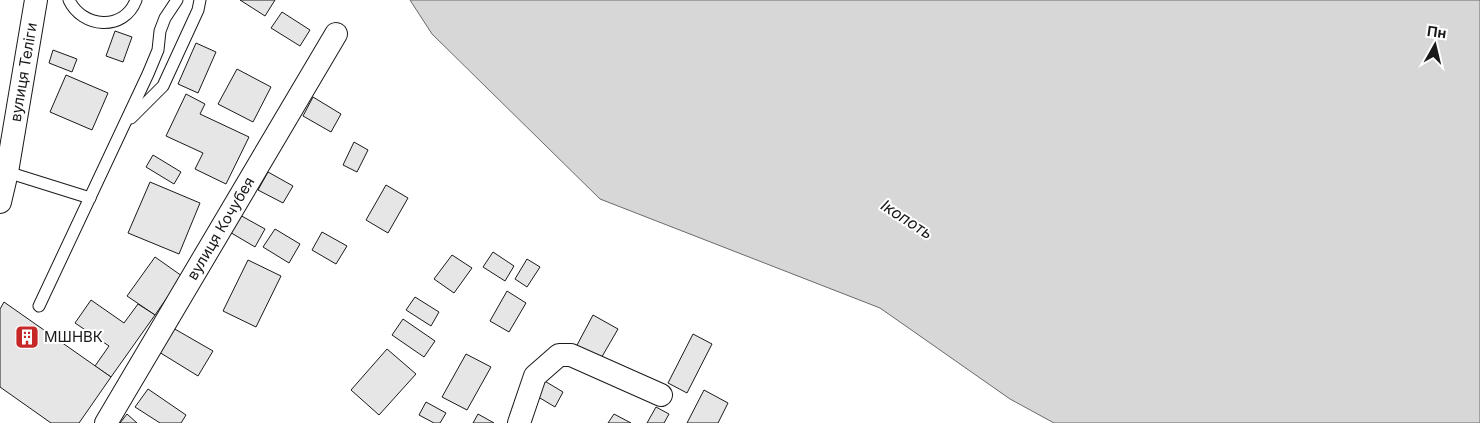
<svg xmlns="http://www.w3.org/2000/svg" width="1480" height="423" viewBox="0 0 1480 423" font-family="Inter,sans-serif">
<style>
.water{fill:#d7d7d7;stroke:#6a6a6a}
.building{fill:#e6e6e6;stroke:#1a1a1a}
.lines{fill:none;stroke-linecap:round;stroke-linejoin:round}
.service-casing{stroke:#1a1a1a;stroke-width:13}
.minor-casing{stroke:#1a1a1a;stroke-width:24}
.service{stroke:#fff;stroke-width:11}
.minor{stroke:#fff;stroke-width:22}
.labels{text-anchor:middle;stroke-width:4;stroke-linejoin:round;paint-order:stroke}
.street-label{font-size:15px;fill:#1a1a1a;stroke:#fff}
.poi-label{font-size:15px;fill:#1a1a1a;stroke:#fff;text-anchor:start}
.water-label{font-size:16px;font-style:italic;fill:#1a1a1a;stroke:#fff}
</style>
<rect width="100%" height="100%" fill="#fff"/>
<!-- water -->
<polygon class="water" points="410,0 1480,0 1480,423 1054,423 1010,399 880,308 600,199 432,34"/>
<!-- building -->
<g class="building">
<polygon points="240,0 275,0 265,16"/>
<polygon points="282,12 310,30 300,46 271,28"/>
<polygon points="115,31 132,37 123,62 106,56"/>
<polygon points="196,43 216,52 198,93 178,84"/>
<polygon points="53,50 77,59 72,72 49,63"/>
<polygon points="237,69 271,87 253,122 218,104"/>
<polygon points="66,75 108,93 92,130 50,112"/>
<polygon points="186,94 205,104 200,114 249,137 226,184 195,169 203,153 166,136"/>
<polygon points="313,97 341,114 331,132 303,116"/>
<polygon points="354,142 368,150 357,172 343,165"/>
<polygon points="153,155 181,172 174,184 146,167"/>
<polygon points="268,172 293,186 283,203 258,190"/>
<polygon points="150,182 200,203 179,254 128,233"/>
<polygon points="386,185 408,198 388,233 366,220"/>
<polygon points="238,214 265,229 255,247 228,231"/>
<polygon points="275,229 300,244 289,263 263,247"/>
<polygon points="322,232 347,246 336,264 312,250"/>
<polygon points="493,252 514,266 505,281 483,267"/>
<polygon points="452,255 472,268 454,293 434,279"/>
<polygon points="155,257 182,276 155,315 127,296"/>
<polygon points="527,259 540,267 527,287 515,279"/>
<polygon points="248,260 281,276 256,327 223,311"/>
<polygon points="507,291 526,303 509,332 490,321"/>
<polygon points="415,297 439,312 431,326 406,310"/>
<polygon points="91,300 124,323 138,304 155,315 111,377 95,366 109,346 75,323"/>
<polygon points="4,302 111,377 79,423 51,423 0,387 0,309"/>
<polygon points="593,315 618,329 600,360 576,347"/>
<polygon points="403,319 435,341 424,357 392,335"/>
<polygon points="173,328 213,351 198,376 159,352"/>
<polygon points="693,334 712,344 687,393 668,383"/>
<polygon points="387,349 416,374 379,415 351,390"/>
<polygon points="466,354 491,367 467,410 442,397"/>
<polygon points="543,380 563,392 555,407 535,395"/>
<polygon points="148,389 186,415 181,423 160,423 135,407"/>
<polygon points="704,390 728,403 718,423 687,423"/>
<polygon points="426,402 446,413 440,423 434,423 419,415"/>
<polygon points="656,407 669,414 664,423 647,423"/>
<polygon points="127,414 137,423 120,423"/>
<polygon points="478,414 494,423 473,423"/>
<polygon points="614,414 631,423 608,423"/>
</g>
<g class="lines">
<!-- service casing -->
<g class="service-casing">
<g id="service">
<path d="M69,0C82,28 124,32 136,0"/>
<polyline points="131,118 163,86 198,10 200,0"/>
<polyline points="7,172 90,198"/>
<polyline points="39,306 148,74 158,50 160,31 165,18 177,0"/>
</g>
</g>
<!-- minor casing -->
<g class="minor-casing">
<g id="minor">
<path id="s1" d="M0,202L7,172L36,0"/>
<path id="s2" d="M106,423L336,34"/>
<polyline points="519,423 535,376 559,355 571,355 661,395"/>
</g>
</g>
<!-- service -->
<use href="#service" class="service"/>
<!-- minor -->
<use href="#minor" class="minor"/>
</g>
<!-- icons -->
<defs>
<g id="building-square" transform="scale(1.25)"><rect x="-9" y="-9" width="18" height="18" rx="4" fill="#c62828" stroke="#fff"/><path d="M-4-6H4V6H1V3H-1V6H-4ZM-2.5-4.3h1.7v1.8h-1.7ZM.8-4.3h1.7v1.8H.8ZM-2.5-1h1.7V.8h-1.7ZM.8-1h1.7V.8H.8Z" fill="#fff"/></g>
</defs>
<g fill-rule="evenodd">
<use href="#building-square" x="27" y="337"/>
</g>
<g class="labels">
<!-- street labels -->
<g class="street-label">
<text dy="5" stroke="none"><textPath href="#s1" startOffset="132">вулиця Теліги</textPath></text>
<text dy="5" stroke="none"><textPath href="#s2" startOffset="226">вулиця Кочубея</textPath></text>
</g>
<!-- poi labels -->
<g class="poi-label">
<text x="44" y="342">МШНВК</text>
</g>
<!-- water labels -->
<g class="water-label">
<text transform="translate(907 219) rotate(33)" y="6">Ікопоть</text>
</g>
</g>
<!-- north arrow -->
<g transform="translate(1435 45) rotate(8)" stroke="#ffffff" stroke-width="4" paint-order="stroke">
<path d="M0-4L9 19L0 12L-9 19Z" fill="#1a1a1a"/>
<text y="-8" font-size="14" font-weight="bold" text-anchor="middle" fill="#1a1a1a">Пн</text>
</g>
</svg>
